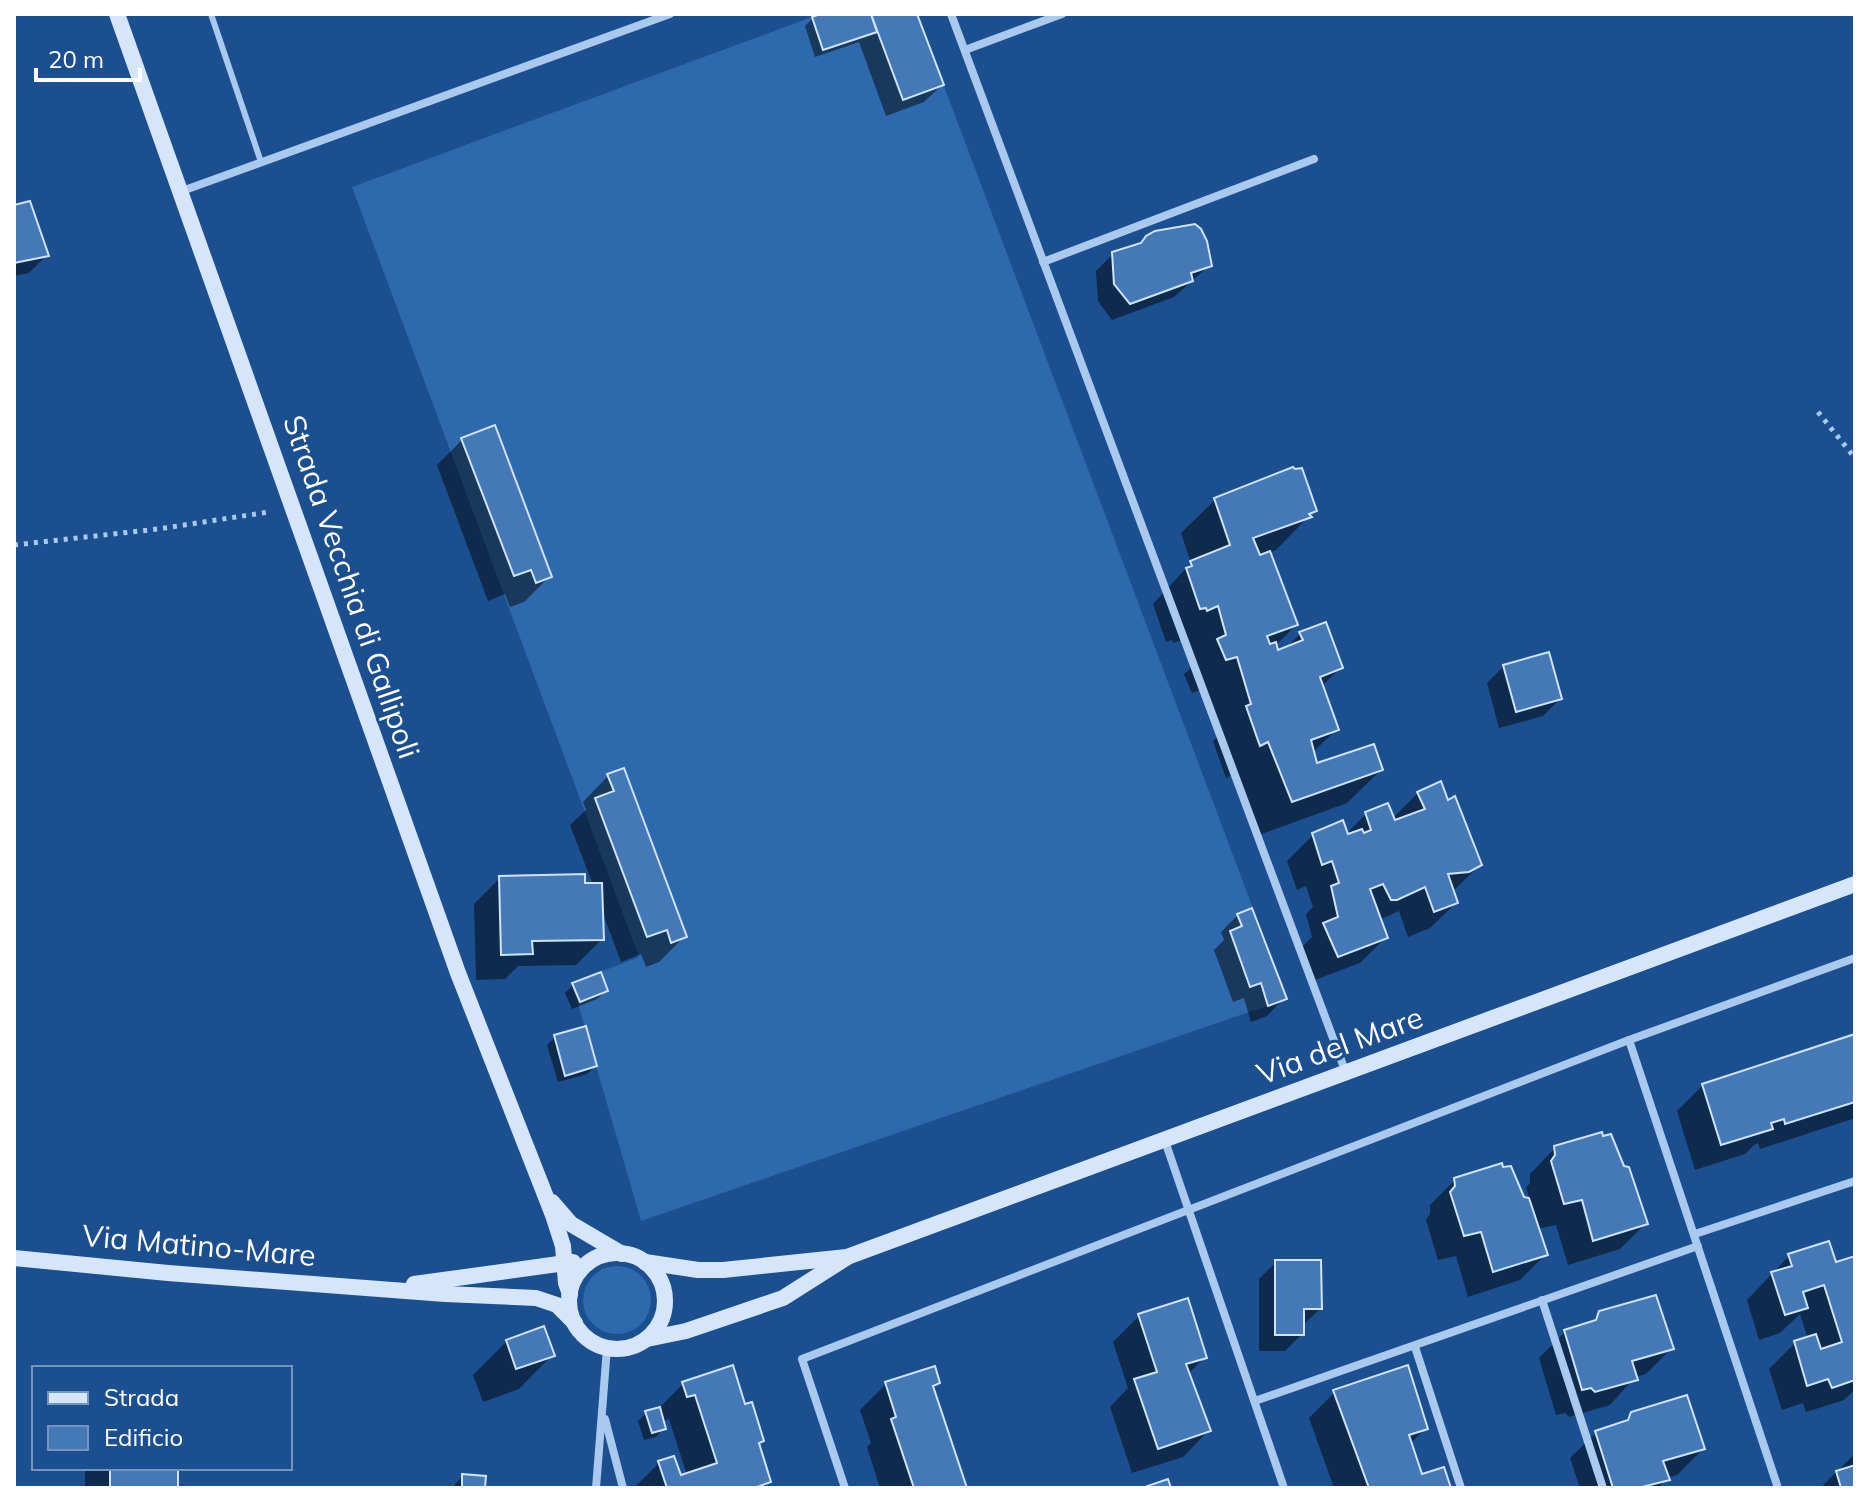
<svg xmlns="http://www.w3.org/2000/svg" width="1869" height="1502" viewBox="0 0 1869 1502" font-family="Mulish,sans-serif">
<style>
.grass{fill:#2e69ad}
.shadow{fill:#0007}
.building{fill:#4478b7;stroke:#cfe3fa;stroke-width:2}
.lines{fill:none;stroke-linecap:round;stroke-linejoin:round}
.path{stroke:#a9c9ee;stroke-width:5;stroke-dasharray:4 6;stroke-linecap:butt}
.lane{stroke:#a9c9ee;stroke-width:6}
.street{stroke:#a9c9ee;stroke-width:8}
.secondary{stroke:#d6e6fa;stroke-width:16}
.labels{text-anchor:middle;stroke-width:6;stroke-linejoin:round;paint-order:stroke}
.street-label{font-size:30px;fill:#fff;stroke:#1b4f8f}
</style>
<rect width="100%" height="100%" fill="#1b4f8f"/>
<!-- grass -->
<g class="grass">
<polygon points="820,14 917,14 1287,999 641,1221 572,983 639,957 352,187"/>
<circle cx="617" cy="1300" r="34"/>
</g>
<!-- shadow -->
<g class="shadow">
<polygon points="826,14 915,14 942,85 924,102 886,116 859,42 815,57 805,26 813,18"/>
<polygon points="14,207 46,256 29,273 14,276"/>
<polygon points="1113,254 1210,265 1174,297 1112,320 1098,301 1096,271"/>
<polygon points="463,439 550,576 524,602 510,607 505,594 488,601 437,465"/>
<polygon points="1215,500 1315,510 1276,550 1269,553 1296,625 1275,646 1277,653 1284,650 1300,634 1341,667 1321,687 1337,729 1312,753 1316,766 1381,770 1347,803 1259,835 1234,774 1226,778 1213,741 1217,737 1203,689 1192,693 1184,674 1192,667 1185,639 1173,643 1172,640 1166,642 1153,604 1191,563 1181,533"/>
<polygon points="1504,666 1560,699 1543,716 1499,728 1487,683"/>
<polygon points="608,776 685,936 659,962 646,967 641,954 621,962 602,911 602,939 576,965 518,966 505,979 476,980 474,904 500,878 593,885 570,825 586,810 583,802"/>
<polygon points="1418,793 1480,865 1452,892 1456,903 1430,928 1408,937 1399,911 1379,920 1386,937 1360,963 1312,981 1299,950 1312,937 1306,914 1313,907 1306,886 1297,890 1287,861 1313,835 1346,834 1366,814 1392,819"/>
<polygon points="1238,915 1284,998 1267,1016 1251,1022 1244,998 1233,1002 1214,950 1224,940 1221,932"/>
<polygon points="573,985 606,991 597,999 572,1009 565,993"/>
<polygon points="1855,1036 1855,1118 1760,1149 1758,1143 1754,1145 1745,1154 1695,1170 1677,1111 1703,1085"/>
<polygon points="555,1037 595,1066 587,1074 558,1082 547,1045"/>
<polygon points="1602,1138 1646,1223 1620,1249 1568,1265 1556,1225 1537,1229 1546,1254 1520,1280 1468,1297 1456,1256 1438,1260 1426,1220 1430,1214 1430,1205 1456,1179 1530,1200 1526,1188 1530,1183 1530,1174 1555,1148"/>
<polygon points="1789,1256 1835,1265 1855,1258 1855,1389 1844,1400 1806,1412 1803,1403 1782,1410 1769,1369 1795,1343 1808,1339 1800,1314 1780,1333 1759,1340 1747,1300"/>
<polygon points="1276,1262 1320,1309 1302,1326 1302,1334 1285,1351 1259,1351 1259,1279"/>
<polygon points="1601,1313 1672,1348 1646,1374 1635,1377 1610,1405 1569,1417 1565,1413 1556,1415 1539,1358 1565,1332 1589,1324"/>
<polygon points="1139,1316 1205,1357 1188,1374 1208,1431 1183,1457 1132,1473 1110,1407 1128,1388 1113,1342"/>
<polygon points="507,1341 552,1355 519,1389 483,1402 473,1375"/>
<polygon points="938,1383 932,1389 965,1488 880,1488 867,1447 871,1443 860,1410 886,1384"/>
<polygon points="683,1384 744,1406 762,1441 757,1445 769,1482 763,1488 634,1488 659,1463 679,1478 687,1475 669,1419 662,1422 664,1428 656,1437 644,1440 638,1421 646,1413 657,1410"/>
<polygon points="1335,1392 1426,1428 1410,1444 1421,1477 1449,1488 1334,1488 1309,1418"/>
<polygon points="1632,1413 1703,1449 1677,1475 1666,1478 1659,1488 1580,1488 1570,1458 1596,1433 1622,1423"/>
<polygon points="1855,1454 1855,1488 1821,1488 1828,1480"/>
<rect x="85" y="1468" width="91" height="20"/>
<polygon points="463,1476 483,1488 455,1488 455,1484"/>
</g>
<!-- building -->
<g class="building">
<polygon points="820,14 871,14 877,32 823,50 812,17"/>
<polygon points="871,14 917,14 944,85 903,100"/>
<polygon points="30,201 49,256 14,263 14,205"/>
<polygon points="1195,224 1201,229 1207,241 1212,266 1191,273 1193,281 1130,304 1114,284 1112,252 1141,243 1146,236 1155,231"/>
<polygon points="495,425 552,577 536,583 531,570 514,576 461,438"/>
<polygon points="1293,467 1295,469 1302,468 1317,511 1309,514 1312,517 1253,538 1260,555 1270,551 1298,625 1267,636 1270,644 1276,642 1278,650 1303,640 1299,632 1326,622 1343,668 1320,677 1339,730 1311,740 1317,763 1374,744 1383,770 1292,802 1268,742 1260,746 1246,706 1251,704 1237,657 1226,660 1217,639 1226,635 1218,606 1207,611 1206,608 1200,609 1186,568 1192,566 1190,561 1230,545 1214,498"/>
<polygon points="1549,652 1562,699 1516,712 1503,665"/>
<polygon points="624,768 687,937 671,943 667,930 647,937 595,798 614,791 607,774"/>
<polygon points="1441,781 1448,800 1455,796 1482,865 1469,872 1448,874 1458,903 1434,912 1425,887 1397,900 1391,900 1383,884 1370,889 1388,938 1338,957 1323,923 1338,917 1331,886 1339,883 1332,861 1322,865 1312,833 1343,820 1348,834 1362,829 1364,833 1371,830 1365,812 1388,803 1395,820 1425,809 1417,792"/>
<polygon points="585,874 585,883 602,883 604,940 532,941 533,954 501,955 499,876"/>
<polygon points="1252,908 1287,999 1268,1006 1261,983 1250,987 1230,931 1242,926 1237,914"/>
<polygon points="601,972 608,991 580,1002 572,983"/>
<polygon points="586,1026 597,1066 565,1076 554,1035"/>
<polygon points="1855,1034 1855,1102 1785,1124 1784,1119 1771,1123 1773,1129 1721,1145 1702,1084"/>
<polygon points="1602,1132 1603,1136 1611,1134 1624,1166 1629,1167 1648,1224 1593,1241 1582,1200 1564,1204 1551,1161 1555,1155 1554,1146"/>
<polygon points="1502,1163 1503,1167 1511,1166 1524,1197 1529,1198 1548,1255 1493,1272 1481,1232 1464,1236 1450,1192 1455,1186 1454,1178"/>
<polygon points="1829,1241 1836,1262 1855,1256 1855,1380 1832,1388 1828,1379 1807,1386 1794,1341 1816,1334 1821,1349 1842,1342 1824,1285 1803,1292 1808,1308 1785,1315 1771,1272 1792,1266 1788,1254"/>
<polygon points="1275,1260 1321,1260 1322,1309 1304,1309 1304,1335 1275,1335"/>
<polygon points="1656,1295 1674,1349 1632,1361 1638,1380 1595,1392 1591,1388 1582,1390 1564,1330 1596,1320 1599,1311"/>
<polygon points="1188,1298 1207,1358 1186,1364 1211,1431 1158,1449 1134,1379 1157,1372 1138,1314"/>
<polygon points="544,1326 555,1356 516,1369 506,1340"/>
<polygon points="733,1365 745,1404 752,1402 764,1441 759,1443 771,1482 754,1488 667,1488 658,1461 674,1456 681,1475 717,1463 695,1395 687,1397 682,1382"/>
<polygon points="1408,1365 1428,1429 1409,1435 1422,1474 1444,1467 1451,1488 1369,1488 1333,1390"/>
<polygon points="935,1366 940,1383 933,1386 967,1488 914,1488 891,1419 896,1417 885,1382"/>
<polygon points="1687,1395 1705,1449 1663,1461 1670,1480 1638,1488 1613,1488 1595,1431 1628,1420 1631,1412"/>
<polygon points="660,1407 666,1429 652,1433 645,1411"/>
<polygon points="1855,1465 1855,1488 1841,1488 1836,1471"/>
<rect x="110" y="1468" width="68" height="20"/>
<polygon points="462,1474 486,1476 485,1488 462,1488"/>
<polygon points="1168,1479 1171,1488 1142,1488"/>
</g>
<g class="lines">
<!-- path -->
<g class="path">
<polyline points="1818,412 1855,458"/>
<polyline points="14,545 158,529 269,512"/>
</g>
<!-- lane -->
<polyline class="lane" points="211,14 261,162"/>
<!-- street -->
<g class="street">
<polyline points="951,14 1346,1073"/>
<polyline points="965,50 1062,14"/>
<polyline points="182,191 670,14"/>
<polyline points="1043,262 1314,159"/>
<polyline points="1629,1040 1778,1488"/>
<polyline points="1165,1141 1284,1488"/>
<polyline points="1695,1234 1855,1181"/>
<polyline points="1542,1300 1603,1488"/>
<polyline points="1415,1347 1461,1488"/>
<polyline points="1255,1401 1698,1246"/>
<polyline points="605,1419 623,1488"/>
<polyline points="596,1488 607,1348"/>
<polyline points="845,1488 802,1359 1629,1040 1855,958"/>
</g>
<!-- secondary -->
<g class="secondary">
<polyline points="117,14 458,973 553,1215 563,1246 566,1283 570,1294"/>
<polyline points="552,1202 571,1224 622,1254"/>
<circle cx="617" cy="1301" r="48"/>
<polyline points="14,1258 168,1273 445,1294 536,1298 557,1305 575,1323"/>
<polyline points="645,1262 698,1270 723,1270 847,1257 1855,884"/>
<polyline points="414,1284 573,1262"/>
<polyline points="647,1339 686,1331 783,1298 846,1258"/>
</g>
</g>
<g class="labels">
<!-- street labels -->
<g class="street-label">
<text transform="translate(351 587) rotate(71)" y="10">Strada Vecchia di Gallipoli</text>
<text transform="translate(1340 1046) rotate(-20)" y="10">Via del Mare</text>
<text transform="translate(199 1246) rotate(5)" y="10">Via Matino-Mare</text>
</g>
</g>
<!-- border -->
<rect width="1869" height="1502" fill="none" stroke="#ffffff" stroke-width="32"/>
<!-- legend -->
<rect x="32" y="1366" width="260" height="104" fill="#1b4f8f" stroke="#7695bc" stroke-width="2"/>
<rect x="48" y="1392" width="40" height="12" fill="#d6e6fa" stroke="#7695bc" stroke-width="2"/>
<text x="104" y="1406" font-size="24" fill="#ffffff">Strada</text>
<rect x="48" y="1426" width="40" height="24" fill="#4478b7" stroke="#7695bc" stroke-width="2"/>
<text x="104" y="1446" font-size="24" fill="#ffffff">Edificio</text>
<!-- scale -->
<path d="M36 68v12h104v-12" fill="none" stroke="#ffffff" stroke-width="4"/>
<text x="48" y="68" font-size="24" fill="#ffffff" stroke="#1b4f8f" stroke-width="6" paint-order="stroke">20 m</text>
</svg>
